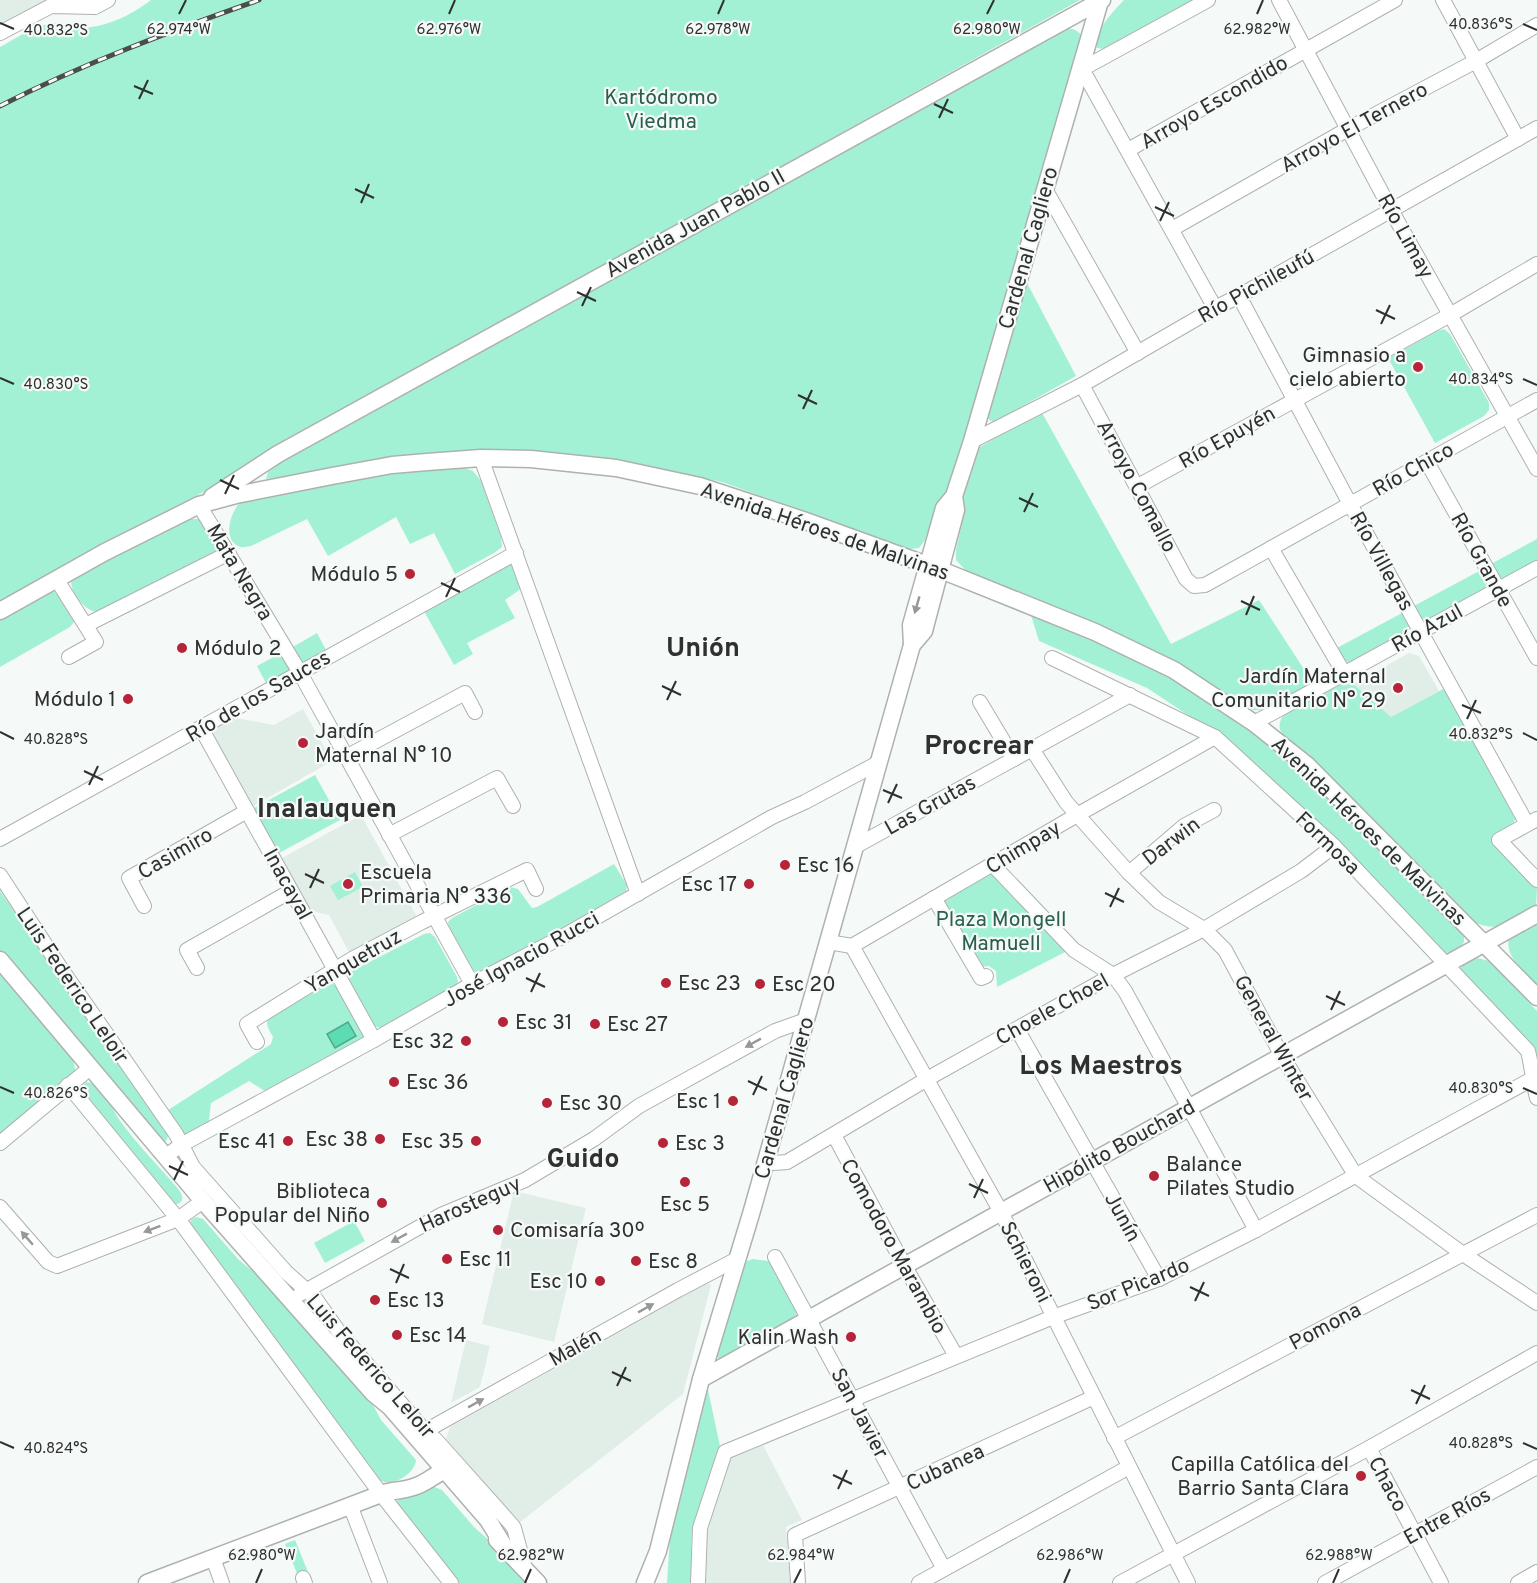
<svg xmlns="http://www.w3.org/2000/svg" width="1537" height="1583" viewBox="0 0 1537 1583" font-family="Overpass,sans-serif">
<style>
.built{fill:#e1eee8}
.green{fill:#a3f1d4}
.water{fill:#5ddbb2;stroke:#4fa88b;stroke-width:1.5}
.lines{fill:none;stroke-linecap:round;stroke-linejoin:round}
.minor-casing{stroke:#adb1af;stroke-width:16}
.major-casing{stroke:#adb1af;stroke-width:19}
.minor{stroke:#fff;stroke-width:14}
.major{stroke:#fff;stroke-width:16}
.rail-casing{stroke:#4b4d4d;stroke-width:5}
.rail{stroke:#f5f9f7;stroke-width:3;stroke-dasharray:9;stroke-linecap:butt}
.oneway{fill:#979898}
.ticks{fill:none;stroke:#2f3030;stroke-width:2}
.poi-dot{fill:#b6243a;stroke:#f5f9f7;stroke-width:2}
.labels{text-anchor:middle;stroke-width:4.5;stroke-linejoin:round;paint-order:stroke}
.park-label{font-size:21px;fill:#2b5e4d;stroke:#f5f9f7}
.street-label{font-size:21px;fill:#2f3030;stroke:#f5f9f7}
.poi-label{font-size:21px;fill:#2f3030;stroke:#f5f9f7;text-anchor:start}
.district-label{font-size:27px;font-weight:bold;fill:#2f3030;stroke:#f5f9f7}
.ticks-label{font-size:15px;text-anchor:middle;fill:#2f3030;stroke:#f5f9f7;stroke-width:4.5;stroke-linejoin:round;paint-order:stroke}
</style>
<rect width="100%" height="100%" fill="#f5f9f7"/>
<!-- built -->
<g class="built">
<polygon points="0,0 59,0 0,33"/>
<polygon points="1409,653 1419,656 1439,691 1391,717 1354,684"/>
<polygon points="303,709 332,761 252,807 209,730 231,717 274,725"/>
<polygon points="361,815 417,917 350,954 329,915 311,911 282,858"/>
<polygon points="514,1191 586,1208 554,1342 482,1324"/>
<polygon points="707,1283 711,1285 683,1394 519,1523 446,1439 450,1427"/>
<polygon points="466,1340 490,1346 480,1387 451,1403"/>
<polygon points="762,1443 802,1520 786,1527 790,1583 705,1583 707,1536 726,1458"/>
</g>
<!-- green -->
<g class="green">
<path d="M151,0H1080L283,444L183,504L0,606V47C17,38 36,24 56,23C63,22 70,28 78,28C105,28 130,16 151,0Z"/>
<path d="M1124,0H1194L1104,49L1097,48C1094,30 1113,12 1124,0Z"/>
<path d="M1068,28C1077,30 1081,32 1083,41L948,492L931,523L925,540L919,548L909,549L722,482L620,460L530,450H478L387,458L285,477L266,479L268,472L283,461Z"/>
<polygon points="1026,281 1076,376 994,422 989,420 988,416"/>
<polygon points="1444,329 1450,334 1489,403 1489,410 1484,416 1435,443 1388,358 1437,331"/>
<path d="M1041,411L1171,644L1259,600L1313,683C1294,694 1268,716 1246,709L968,573L956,560V550L962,524V499L980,447Z"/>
<path d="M461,467L473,471L481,481L501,537L502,547L494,553L455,574L434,533L410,544L396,517L328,556L307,519L251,546C247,546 244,548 241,547C221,542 230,510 242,501L392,473Z"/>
<path d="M191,519H201L218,545L217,550L98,612C85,612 71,593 71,581L107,557Z"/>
<polygon points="1537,539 1537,562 1506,578 1501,579 1491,564"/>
<polygon points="513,561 522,588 505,600 515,618 467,643 473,654 454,665 424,611"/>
<path d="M1481,570L1487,582L1484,591L1429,620C1419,620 1417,616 1412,607Z"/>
<path d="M52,590C62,597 71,611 74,622L70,627L0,667V616Z"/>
<path d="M1030,612L1135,658L1207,698L1287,757L1464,934V942C1457,952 1450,956 1439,950L1215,733L1147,688L1039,641Z"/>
<path d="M1404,612C1409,620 1413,625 1407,634L1351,663L1341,659L1335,649Z"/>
<polygon points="317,633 327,652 301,666 291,648"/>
<polygon points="283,652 293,671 267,685 257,666"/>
<path d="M1349,680L1391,717L1445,688L1516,818L1513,824L1494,834V842L1537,887L1536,907C1510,921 1502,935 1472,921L1307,753C1292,742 1269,733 1285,713Z"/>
<polygon points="315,775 340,820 279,853 254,808"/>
<polygon points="614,864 627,885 626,891 485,972 476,973 470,967 449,929 448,922 452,918 510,887 518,889 532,908 537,907"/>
<polygon points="355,872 363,887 338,900 330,886"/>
<polygon points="991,872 1069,950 997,987 996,971 989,966 980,967 946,909 945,901 950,895"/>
<polygon points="0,891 169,1134 166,1141 157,1140 0,951"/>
<path d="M1537,923V984C1525,971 1504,957 1509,938Z"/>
<polygon points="430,933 435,937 457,977 458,982 455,986 382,1028 377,1027 372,1024 349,979 349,974 352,971 424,934"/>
<polygon points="1478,958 1489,961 1537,1011 1537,1055 1461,973 1461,968 1466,961"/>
<polygon points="0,971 73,1060 76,1073 0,1138"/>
<path d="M333,984L338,989L364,1033V1039L268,1093L249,1081L211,1103L208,1129L185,1139L165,1112L271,1044L273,1037C270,1031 265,1025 268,1018L327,985Z"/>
<path d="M86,1082C103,1083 112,1110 121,1122C138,1146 160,1167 179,1190C184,1197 184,1202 175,1205L78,1091Z"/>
<path d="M196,1217L203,1219L239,1260L266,1282L373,1405L381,1420L416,1460C415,1475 388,1490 377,1478L189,1226L191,1220Z"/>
<polygon points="354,1221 365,1241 325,1263 314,1243"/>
<polygon points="753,1259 768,1261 774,1267 798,1310 793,1321 720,1359 717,1357 717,1351 744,1262"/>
<polygon points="707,1385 721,1451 698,1511 698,1518 692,1527 691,1552 696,1559 695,1583 667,1583 670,1536"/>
<polygon points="432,1486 442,1490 474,1527 492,1543 527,1583 459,1583 398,1505 397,1500 400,1496"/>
<polygon points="295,1540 308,1572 298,1576 285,1544"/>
</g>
<!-- water -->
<polygon class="water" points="348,1022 356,1036 335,1048 327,1034"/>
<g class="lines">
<!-- minor casing -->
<g class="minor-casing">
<g id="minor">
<polyline points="1208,0 1082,69 1215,308"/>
<polyline points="1279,0 1391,210 1537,469"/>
<polyline points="1443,0 1518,139"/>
<polyline points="0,33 51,6 95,7 108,0"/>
<polyline points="1128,150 1395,0"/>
<polyline points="1045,189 1138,353"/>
<polyline points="1172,229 1348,129 1476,61 1537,25"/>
<polyline points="1239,296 1350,504 1527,824"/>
<polyline points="1082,385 1186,579 1194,586 1205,585 1537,400"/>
<polyline points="972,441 1082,385 1215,308 1239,296 1537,128"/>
<polyline points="481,458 638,894"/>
<polyline points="1427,462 1537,658"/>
<polyline points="1138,486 1450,315 1537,264"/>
<polyline points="199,505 299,671 472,984"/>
<polyline points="1271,548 1345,675"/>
<polyline points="57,580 96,642 69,657"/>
<polyline points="86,625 229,553"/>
<path d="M1052,658L1215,737L1334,846L1528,1051C1532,1067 1533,1083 1537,1098"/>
<polyline points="980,702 1014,759"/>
<polyline points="1254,723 1537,568"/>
<polyline points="201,728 374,1040"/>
<polyline points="1032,749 1066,802 1129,873 1159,902 1204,929 1225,950 1282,1056 1356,1176 1463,1254 1537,1303"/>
<polyline points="346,757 465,693 475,712"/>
<polyline points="1537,819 1499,840 1537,880"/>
<polyline points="389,835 497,778 513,806"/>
<polyline points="0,839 516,553"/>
<polyline points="856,846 1130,695"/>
<polyline points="993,865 1074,950 1113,975 1125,991 1256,1230"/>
<polyline points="1129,873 1184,826 1214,810"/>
<polyline points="0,875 62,970 176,1134 193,1167 286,1272 315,1298 339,1332 425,1431 436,1440 511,1524 514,1528 525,1568"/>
<polyline points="934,898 981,978 986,976"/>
<polyline points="144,906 129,878 247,811"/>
<polyline points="828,942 852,946 1077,815 1215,737"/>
<polyline points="852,946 1001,1212 1188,1583"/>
<polyline points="197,968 187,950 291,891"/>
<polyline points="1017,1029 1159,1279"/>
<polyline points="257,1042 247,1024 352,959 422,922 527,870 536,889"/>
<polyline points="68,1085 178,1219 381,1494 451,1583"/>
<polyline points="834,1135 904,1265 956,1356"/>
<polyline points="0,1143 90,1068"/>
<polyline points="165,1157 181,1145 374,1040 472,984 560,938 772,817 805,802 878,763"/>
<polyline points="767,1159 774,1163 787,1162 927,1079 1113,975 1204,929 1301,871 1334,846"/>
<polyline points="0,1207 48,1262 57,1266 178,1219 203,1201"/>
<polyline points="775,1257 944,1569"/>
<polyline points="300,1294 441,1215 525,1180 594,1139 639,1106 775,1031 806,1020"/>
<polyline points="420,1434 678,1290 737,1259"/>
<polyline points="1114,1438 1537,1215"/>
<polyline points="1369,1448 1441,1583"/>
<polyline points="350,1505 380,1583"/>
<polyline points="213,1558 222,1583"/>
<polyline points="303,1578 305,1583"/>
<polyline points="698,1583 700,1528 725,1452 1053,1317 1159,1279 1256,1230 1532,1079"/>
<polyline points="798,1583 795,1535 1094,1397"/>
<polyline points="919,1583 1129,1467"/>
<polyline points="1120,1583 1369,1448 1537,1353"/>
<polyline points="1325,1583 1537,1467"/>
<polyline points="1518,1583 1537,1572"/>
</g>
</g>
<!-- major casing -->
<g class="major-casing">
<g id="major">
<polyline points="212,497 278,454 1102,0"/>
<polyline points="0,611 105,552 199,505 236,495 332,476 392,465 427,462 481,458 531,459 616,468 700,486 803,520 941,570 1095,632 1174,670 1254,723 1307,765 1537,997"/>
<polyline points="912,645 924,631 956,510 954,496"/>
<polyline points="0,960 203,1201 373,1393 390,1407 488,1520 504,1546"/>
<polyline points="701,1379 1537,914"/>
<polyline points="497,1540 538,1583"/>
<path d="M147,1583L381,1494C391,1490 401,1491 410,1488C425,1485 432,1476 445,1470"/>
<polyline points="645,1583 658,1551 701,1379 751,1214 912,645 911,625 944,508 954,496 972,441 1100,1"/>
</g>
</g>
<!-- minor -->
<use href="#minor" class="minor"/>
<!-- major -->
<use href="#major" class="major"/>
<!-- rail casing -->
<g class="rail-casing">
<path id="rail" d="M0,106C84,63 171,31 259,0"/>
</g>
<!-- rail -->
<use href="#rail" class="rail"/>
</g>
<!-- one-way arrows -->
<defs><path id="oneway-solid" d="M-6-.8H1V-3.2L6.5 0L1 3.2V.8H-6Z" transform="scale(1.5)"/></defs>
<g class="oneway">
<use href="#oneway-solid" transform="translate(917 605) rotate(106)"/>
<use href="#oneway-solid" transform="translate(753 1043) rotate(151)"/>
<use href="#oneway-solid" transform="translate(152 1229) rotate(159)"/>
<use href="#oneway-solid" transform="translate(27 1238) rotate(-131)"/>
<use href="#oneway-solid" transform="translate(399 1238) rotate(151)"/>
<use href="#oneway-solid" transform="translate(646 1308) rotate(-29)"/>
<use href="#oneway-solid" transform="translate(476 1403) rotate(-29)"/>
</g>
<!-- ticks -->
<path class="ticks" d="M179,14L186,0M449,14L455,0M718,14L724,0M987,14L994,0M1257,14L1263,0M0,23L14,29M1523,24L1537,30M134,86L153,94M139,99L148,80M934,104L953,113M939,118L948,99M355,189L374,198M361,203L369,184M1155,207L1174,216M1160,221L1169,202M577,292L596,301M582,306L591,287M1376,310L1395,319M1381,324L1390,305M0,378L14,384M1523,379L1537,385M798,395L817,404M803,409L812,390M220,480L239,489M225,494L234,475M1019,498L1038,507M1024,512L1033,493M441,583L460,592M446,597L455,578M1241,601L1260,610M1246,615L1254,596M662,686L681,695M667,700L676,681M1462,705L1481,713M1467,719L1476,700M0,732L14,739M1523,733L1537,740M84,771L103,780M89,785L98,766M883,790L902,798M888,803L897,784M305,874L324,883M310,888L319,869M1105,893L1124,902M1110,907L1119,888M526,978L545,987M531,992L540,973M1326,996L1345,1005M1331,1010L1340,991M748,1081L767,1090M0,1087L14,1093M1523,1088L1537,1094M753,1095L762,1076M169,1166L188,1175M174,1180L183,1161M969,1184L988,1193M974,1198L983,1179M390,1269L409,1278M396,1283L404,1264M1190,1287L1209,1296M1195,1301L1204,1282M612,1372L631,1381M617,1386L626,1367M1411,1390L1430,1399M1416,1404L1425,1385M0,1442L14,1448M1523,1443L1537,1449M833,1475L852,1484M838,1489L847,1470M256,1583L262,1569M525,1583L531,1569M794,1583L801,1569M1064,1583L1070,1569M1333,1583L1339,1569"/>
<!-- markers -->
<g class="poi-dot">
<circle cx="1418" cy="367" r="6"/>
<circle cx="410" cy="574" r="6"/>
<circle cx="182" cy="648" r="6"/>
<circle cx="1398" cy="688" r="6"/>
<circle cx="128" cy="699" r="6"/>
<circle cx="303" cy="743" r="6"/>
<circle cx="785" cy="865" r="6"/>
<circle cx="348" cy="884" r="6"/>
<circle cx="749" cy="884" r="6"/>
<circle cx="666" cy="983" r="6"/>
<circle cx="760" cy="984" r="6"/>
<circle cx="503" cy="1022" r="6"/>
<circle cx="595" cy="1024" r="6"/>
<circle cx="466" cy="1041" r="6"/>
<circle cx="394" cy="1082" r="6"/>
<circle cx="733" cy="1101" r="6"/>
<circle cx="547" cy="1103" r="6"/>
<circle cx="380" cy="1139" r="6"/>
<circle cx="288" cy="1141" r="6"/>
<circle cx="476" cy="1141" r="6"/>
<circle cx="663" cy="1143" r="6"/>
<circle cx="1154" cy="1176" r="6"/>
<circle cx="685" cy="1182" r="6"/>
<circle cx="382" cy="1203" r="6"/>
<circle cx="498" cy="1230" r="6"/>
<circle cx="447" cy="1259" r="6"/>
<circle cx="636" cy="1261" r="6"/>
<circle cx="600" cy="1281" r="6"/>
<circle cx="375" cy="1300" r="6"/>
<circle cx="397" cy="1335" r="6"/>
<circle cx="851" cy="1337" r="6"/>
<circle cx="1361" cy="1476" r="6"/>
</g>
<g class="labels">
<!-- park labels -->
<g class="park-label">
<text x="661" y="104">Kartódromo<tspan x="661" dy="24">Viedma</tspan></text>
<text x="1001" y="926">Plaza Mongell<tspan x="1001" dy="24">Mamuell</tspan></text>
</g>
<!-- street labels -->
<g class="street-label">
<text transform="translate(1214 102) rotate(-30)" y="7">Arroyo Escondido</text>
<text transform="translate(1354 127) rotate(-29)" y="7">Arroyo El Ternero</text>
<text transform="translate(695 223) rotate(-29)" y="7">Avenida Juan Pablo II</text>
<text transform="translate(1406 236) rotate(61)" y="7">Río Limay</text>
<text transform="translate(1028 248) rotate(-74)" y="7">Cardenal Cagliero</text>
<text transform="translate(1256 286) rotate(-29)" y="7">Río Pichileufú</text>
<text transform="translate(1227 437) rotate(-29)" y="7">Río Epuyén</text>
<text transform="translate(1413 469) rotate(-29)" y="7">Río Chico</text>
<text transform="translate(1137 486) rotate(62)" y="7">Arroyo Comallo</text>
<text transform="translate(825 531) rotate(19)" y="7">Avenida Héroes de Malvinas</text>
<text transform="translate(1482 560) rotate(61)" y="7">Río Grande</text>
<text transform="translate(1382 561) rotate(61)" y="7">Río Villegas</text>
<text transform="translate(240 572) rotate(59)" y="7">Mata Negra</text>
<text transform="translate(1427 628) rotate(-29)" y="7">Río Azul</text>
<text transform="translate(258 696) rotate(-30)" y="7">Río de los Sauces</text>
<text transform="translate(930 805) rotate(-29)" y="7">Las Grutas</text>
<text transform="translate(1369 831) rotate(44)" y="7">Avenida Héroes de Malvinas</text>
<text transform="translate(1171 841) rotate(-37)" y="7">Darwin</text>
<text transform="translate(1328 843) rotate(44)" y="7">Formosa</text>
<text transform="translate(1023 847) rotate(-31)" y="7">Chimpay</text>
<text transform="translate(175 853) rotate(-30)" y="7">Casimiro</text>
<text transform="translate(288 884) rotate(61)" y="7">Inacayal</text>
<text transform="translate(521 959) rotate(-29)" y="7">José Ignacio Rucci</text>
<text transform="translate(353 961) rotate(-30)" y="7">Yanquetruz</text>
<text transform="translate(73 985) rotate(56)" y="7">Luis Federico Leloir</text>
<text transform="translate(1052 1009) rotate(-29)" y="7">Choele Choel</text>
<text transform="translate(1274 1038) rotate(61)" y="7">General Winter</text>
<text transform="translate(784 1098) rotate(-74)" y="7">Cardenal Cagliero</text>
<text transform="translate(1119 1146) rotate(-29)" y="7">Hipólito Bouchard</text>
<text transform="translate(470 1204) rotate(-24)" y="7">Harosteguy</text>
<text transform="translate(1123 1217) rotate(61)" y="7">Junín</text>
<text transform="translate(894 1246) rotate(61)" y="7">Comodoro Marambio</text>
<text transform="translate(1026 1262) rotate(63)" y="7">Schieroni</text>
<text transform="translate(1138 1284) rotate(-22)" y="7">Sor Picardo</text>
<text transform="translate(1325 1326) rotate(-28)" y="7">Pomona</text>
<text transform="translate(575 1347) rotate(-29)" y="7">Malén</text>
<text transform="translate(371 1366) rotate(49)" y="7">Luis Federico Leloir</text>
<text transform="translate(860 1413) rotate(62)" y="7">San Javier</text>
<text transform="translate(945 1467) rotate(-25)" y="7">Cubanea</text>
<text transform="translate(1388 1484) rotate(62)" y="7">Chaco</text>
<text transform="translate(1447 1516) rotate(-29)" y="7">Entre Ríos</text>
</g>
<!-- poi labels -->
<g class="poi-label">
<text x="1406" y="362" text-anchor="end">Gimnasio a<tspan x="1406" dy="24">cielo abierto</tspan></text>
<text x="398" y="581" text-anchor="end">Módulo 5</text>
<text x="194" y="655">Módulo 2</text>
<text x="1386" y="683" text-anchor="end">Jardín Maternal<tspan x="1386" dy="24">Comunitario N° 29</tspan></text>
<text x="116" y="706" text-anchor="end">Módulo 1</text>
<text x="315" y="738">Jardín<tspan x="315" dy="24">Maternal N° 10</tspan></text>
<text x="797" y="872">Esc 16</text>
<text x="360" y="879">Escuela<tspan x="360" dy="24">Primaria N° 336</tspan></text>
<text x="737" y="891" text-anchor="end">Esc 17</text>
<text x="678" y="990">Esc 23</text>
<text x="772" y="991">Esc 20</text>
<text x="515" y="1029">Esc 31</text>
<text x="607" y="1031">Esc 27</text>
<text x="454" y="1048" text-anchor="end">Esc 32</text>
<text x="406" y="1089">Esc 36</text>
<text x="721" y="1108" text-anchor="end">Esc 1</text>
<text x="559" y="1110">Esc 30</text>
<text x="368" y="1146" text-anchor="end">Esc 38</text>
<text x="276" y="1148" text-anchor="end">Esc 41</text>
<text x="464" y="1148" text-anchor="end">Esc 35</text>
<text x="675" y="1150">Esc 3</text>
<text x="1166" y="1171">Balance<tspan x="1166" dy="24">Pilates Studio</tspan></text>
<text x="370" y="1198" text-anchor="end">Biblioteca<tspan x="370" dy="24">Popular del Niño</tspan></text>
<text x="685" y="1211" text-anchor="middle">Esc 5</text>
<text x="510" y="1237">Comisaría 30º</text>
<text x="459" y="1266">Esc 11</text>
<text x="648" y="1268">Esc 8</text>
<text x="588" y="1288" text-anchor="end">Esc 10</text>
<text x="387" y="1307">Esc 13</text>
<text x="409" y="1342">Esc 14</text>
<text x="839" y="1344" text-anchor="end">Kalin Wash</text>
<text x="1349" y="1471" text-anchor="end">Capilla Católica del<tspan x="1349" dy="24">Barrio Santa Clara</tspan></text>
</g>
<!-- district labels -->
<g class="district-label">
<text x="703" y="656">Unión</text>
<text x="979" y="754">Procrear</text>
<text x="327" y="817">Inalauquen</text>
<text x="1101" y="1074">Los Maestros</text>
<text x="583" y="1167">Guido</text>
</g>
</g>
<g class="ticks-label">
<text x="1481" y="29">40.836°S</text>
<text x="179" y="34">62.974°W</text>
<text x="449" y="34">62.976°W</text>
<text x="718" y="34">62.978°W</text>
<text x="987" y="34">62.980°W</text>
<text x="1257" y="34">62.982°W</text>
<text x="56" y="35">40.832°S</text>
<text x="1481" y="384">40.834°S</text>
<text x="56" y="389">40.830°S</text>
<text x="1481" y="739">40.832°S</text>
<text x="56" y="744">40.828°S</text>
<text x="1481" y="1093">40.830°S</text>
<text x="56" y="1098">40.826°S</text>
<text x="1481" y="1448">40.828°S</text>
<text x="56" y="1453">40.824°S</text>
<text x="262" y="1560">62.980°W</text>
<text x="531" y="1560">62.982°W</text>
<text x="801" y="1560">62.984°W</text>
<text x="1070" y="1560">62.986°W</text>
<text x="1339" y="1560">62.988°W</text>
</g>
</svg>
